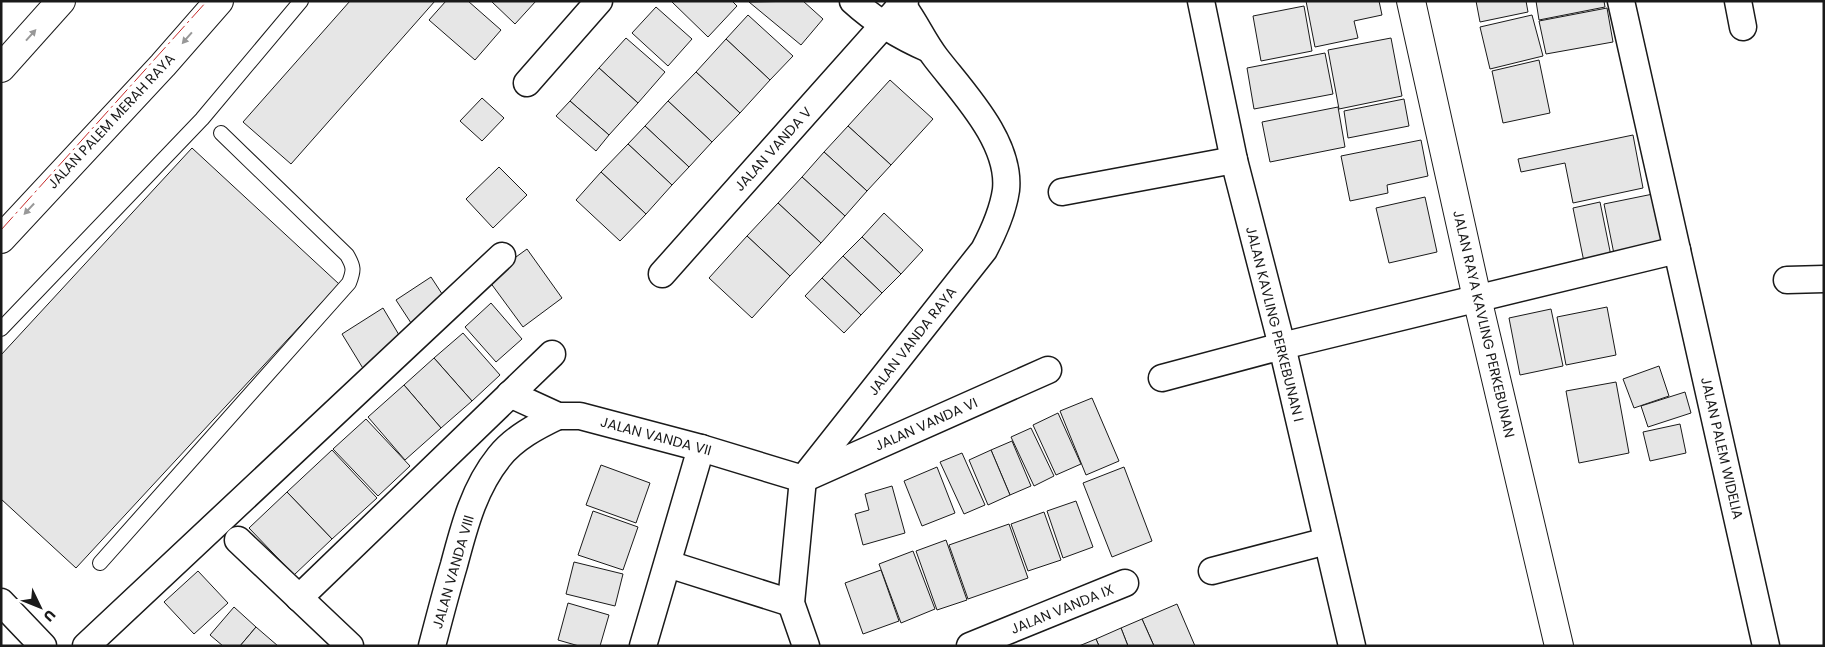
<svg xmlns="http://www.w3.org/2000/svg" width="1825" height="647" viewBox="0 0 1825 647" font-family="Poppins,sans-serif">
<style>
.building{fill:#e6e6e6;stroke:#1a1a1a}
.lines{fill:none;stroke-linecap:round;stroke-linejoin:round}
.lane-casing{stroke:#1a1a1a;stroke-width:16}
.street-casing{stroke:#1a1a1a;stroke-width:29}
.secondary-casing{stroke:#1a1a1a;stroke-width:30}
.lane{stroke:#fff;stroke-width:14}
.street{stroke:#fff;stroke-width:26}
.secondary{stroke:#fff;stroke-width:28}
.power{stroke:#c62828;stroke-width:1;stroke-dasharray:18 4 2.5 4;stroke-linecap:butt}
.oneway{fill:#989898}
.labels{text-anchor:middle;stroke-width:4;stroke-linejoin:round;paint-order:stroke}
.street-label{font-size:14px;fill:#1a1a1a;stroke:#fff}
</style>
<rect width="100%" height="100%" fill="#fff"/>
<!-- building -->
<g class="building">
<polygon points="350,1 435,1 291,164 243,122"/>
<polygon points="446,1 468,1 501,30 475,60 429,20"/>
<polygon points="491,1 536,1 515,24"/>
<polygon points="671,1 732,1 737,6 708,37"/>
<polygon points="803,1 823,19 801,45 749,2"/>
<polygon points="1306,1 1379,1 1382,15 1354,21 1358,38 1315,47"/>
<polygon points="1476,1 1526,1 1528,12 1480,22"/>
<polygon points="1536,1 1604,1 1605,7 1539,20"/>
<polygon points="1304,6 1312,51 1261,61 1253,16"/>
<polygon points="656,7 692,39 668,66 632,33"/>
<polygon points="1607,8 1613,42 1546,54 1539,21"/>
<polygon points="748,15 793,56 770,80 726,39"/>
<polygon points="1532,15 1543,56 1490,69 1480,27"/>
<polygon points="626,38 665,72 638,103 599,68"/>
<polygon points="1391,38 1402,96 1339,109 1328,50"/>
<polygon points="726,39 770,80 740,113 696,72"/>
<polygon points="1325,53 1333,94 1254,109 1247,68"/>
<polygon points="1539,60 1550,113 1503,123 1492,71"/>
<polygon points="599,68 638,103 609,135 570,101"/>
<polygon points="696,72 740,113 712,142 668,101"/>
<polygon points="890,80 933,119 891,165 848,126"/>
<polygon points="482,98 504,118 482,141 460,121"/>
<polygon points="1404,99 1409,126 1348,138 1344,111"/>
<polygon points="570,101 609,135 596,151 556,116"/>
<polygon points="668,101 712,142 689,167 645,126"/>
<polygon points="1338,107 1345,147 1270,162 1262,122"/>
<polygon points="645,126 689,167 672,185 628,144"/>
<polygon points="848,126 891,165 867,191 824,152"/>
<polygon points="1633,135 1643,188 1573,203 1565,163 1521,172 1518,159"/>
<polygon points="1421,140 1428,176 1387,185 1388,193 1350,201 1341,156"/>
<polygon points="628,144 672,185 646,214 601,172"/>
<polygon points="192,148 339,284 76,568 1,499 1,355"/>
<polygon points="824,152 867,191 845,216 802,177"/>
<polygon points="499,167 527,195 493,228 466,199"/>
<polygon points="601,172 646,214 620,241 576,200"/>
<polygon points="802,177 845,216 821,243 778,203"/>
<polygon points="1653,194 1663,245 1614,254 1604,204"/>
<polygon points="1425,197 1437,252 1389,263 1376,208"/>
<polygon points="1600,202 1611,256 1584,262 1573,208"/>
<polygon points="778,203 821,243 790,276 747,236"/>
<polygon points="884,213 923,250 901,274 862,237"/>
<polygon points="747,236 790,276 752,318 709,278"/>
<polygon points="862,237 901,274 882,293 843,256"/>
<polygon points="527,249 562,298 523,327 487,278"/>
<polygon points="843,256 882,293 861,315 822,278"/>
<polygon points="431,277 448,303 413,326 396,300"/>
<polygon points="822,278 861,315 844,333 805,296"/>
<polygon points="491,303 522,339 496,362 465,327"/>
<polygon points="1607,307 1616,355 1566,365 1557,317"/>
<polygon points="383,308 405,345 364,370 342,334"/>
<polygon points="1551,309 1563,366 1520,375 1509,318"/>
<polygon points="463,333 500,375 472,401 434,358"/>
<polygon points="434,358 472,401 441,428 404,385"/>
<polygon points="1659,366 1669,396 1634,408 1623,379"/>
<polygon points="1616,382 1629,453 1579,463 1566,391"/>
<polygon points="404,385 441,428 405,460 368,417"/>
<polygon points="1685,392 1691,413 1648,427 1641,406"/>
<polygon points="1092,398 1119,461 1086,475 1060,411"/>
<polygon points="1058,413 1081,464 1056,475 1033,425"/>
<polygon points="366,419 410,466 378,496 333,449"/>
<polygon points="1680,424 1686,453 1650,461 1643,432"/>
<polygon points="1031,428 1054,476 1034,486 1011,437"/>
<polygon points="1012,441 1031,486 1010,495 991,450"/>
<polygon points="332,450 377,498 332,539 287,492"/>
<polygon points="991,450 1010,495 988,505 969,460"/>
<polygon points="962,453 985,505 964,514 940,462"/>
<polygon points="601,465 650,483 636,523 586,505"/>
<polygon points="937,467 955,513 922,526 904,481"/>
<polygon points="1124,467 1152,541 1112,557 1083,483"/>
<polygon points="892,486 905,533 863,545 855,514 869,510 865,494"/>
<polygon points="287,492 332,539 294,575 249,528"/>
<polygon points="1076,501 1093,547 1063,558 1047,511"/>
<polygon points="593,511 638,527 623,570 578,555"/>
<polygon points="1044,512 1061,560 1028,571 1011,524"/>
<polygon points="1009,524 1028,578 968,599 949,545"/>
<polygon points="946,540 967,600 937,610 916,551"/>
<polygon points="913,551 935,609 901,623 879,564"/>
<polygon points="574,562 623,574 615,606 566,594"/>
<polygon points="881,570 899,621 863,634 845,583"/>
<polygon points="198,571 228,603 194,634 164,602"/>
<polygon points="568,603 609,615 600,646 579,646 558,640"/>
<polygon points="1177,604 1195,646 1154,646 1142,619"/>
<polygon points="234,607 256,627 240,646 223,646 210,635"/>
<polygon points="1142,619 1154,646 1128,646 1121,628"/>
<polygon points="256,627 278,646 240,646"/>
<polygon points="1121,628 1128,646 1099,646 1096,639"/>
<polygon points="1096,639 1099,646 1079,646"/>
</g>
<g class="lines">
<!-- lane casing -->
<g class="lane-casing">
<g id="lane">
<polyline points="1,329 202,119 301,1"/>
<path d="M100,563L349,283C354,270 354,267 347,255L221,133"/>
</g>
</g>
<!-- street casing -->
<g class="street-casing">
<g id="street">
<path d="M853,1C876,22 901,37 929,49"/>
<polyline points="1201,1 1234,160 1282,346 1352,646"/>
<polyline points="1621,1 1766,646"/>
<polyline points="1738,1 1743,27"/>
<polyline points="527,83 599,1"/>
<polyline points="1062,192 1234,160"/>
<polyline points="662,274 905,1"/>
<polyline points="1787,280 1824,279"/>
<polyline points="1162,378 1282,346 1677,250"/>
<polyline points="510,394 558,416 580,416 701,448 803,479 1048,370"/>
<polyline points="238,540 350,646"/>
<polyline points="668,564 791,603"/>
<polyline points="1212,571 1327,541"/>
<polyline points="299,598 552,354"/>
<polyline points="1,602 43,646"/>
<polyline points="86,646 502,256"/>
<path d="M432,646C439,619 446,592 454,565C464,527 474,488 499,457C514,438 537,426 558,416"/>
<polyline points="643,646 701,448"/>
<path d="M806,646L791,603L803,479L984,250C994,231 1003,211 1006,190C1011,142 963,93 936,58C922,40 914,19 899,1"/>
<polyline points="970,646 1125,583"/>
</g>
</g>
<!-- secondary casing -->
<g class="secondary-casing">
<g id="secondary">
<polyline points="1411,1 1477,298 1559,646"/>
<polyline points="1,68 61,1"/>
<polyline points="1,239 163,65 219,1"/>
</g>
</g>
<!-- lane -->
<use href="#lane" class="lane"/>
<!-- street -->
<use href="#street" class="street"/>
<!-- secondary -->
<use href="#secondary" class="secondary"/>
<!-- power -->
<polyline class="power" points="1,230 207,1"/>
</g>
<!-- one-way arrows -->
<defs><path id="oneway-solid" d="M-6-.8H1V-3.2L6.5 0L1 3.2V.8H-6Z" transform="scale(1.25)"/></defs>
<g class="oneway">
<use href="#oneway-solid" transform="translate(31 35) rotate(-48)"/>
<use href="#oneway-solid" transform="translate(187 38) rotate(131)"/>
<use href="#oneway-solid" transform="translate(29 209) rotate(133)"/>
</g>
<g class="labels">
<!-- street labels -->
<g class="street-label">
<text transform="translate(111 121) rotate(-47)" y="5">JALAN PALEM MERAH RAYA</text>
<text transform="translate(773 149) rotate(-48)" y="5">JALAN VANDA V</text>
<text transform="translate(1275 324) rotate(76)" y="5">JALAN KAVLING PERKEBUNAN I</text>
<text transform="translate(1484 324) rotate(77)" y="5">JALAN RAYA KAVLING PERKEBUNAN</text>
<text transform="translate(912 341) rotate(-52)" y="5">JALAN VANDA RAYA</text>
<text transform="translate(926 424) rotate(-24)" y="5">JALAN VANDA VI</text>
<text transform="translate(656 436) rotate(15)" y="5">JALAN VANDA VII</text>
<text transform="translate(1722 448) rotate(77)" y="5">JALAN PALEM WIDELIA</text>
<text transform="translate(453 572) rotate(-74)" y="5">JALAN VANDA VIII</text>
<text transform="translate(1062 609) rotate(-22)" y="5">JALAN VANDA IX</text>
</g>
</g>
<!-- border -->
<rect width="1825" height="647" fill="none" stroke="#1a1a1a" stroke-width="5"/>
<!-- north arrow -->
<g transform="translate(40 607) rotate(133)" stroke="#ffffff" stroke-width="4" paint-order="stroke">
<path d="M0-4L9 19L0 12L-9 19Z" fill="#1a1a1a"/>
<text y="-8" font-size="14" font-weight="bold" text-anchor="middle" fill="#1a1a1a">U</text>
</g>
</svg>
